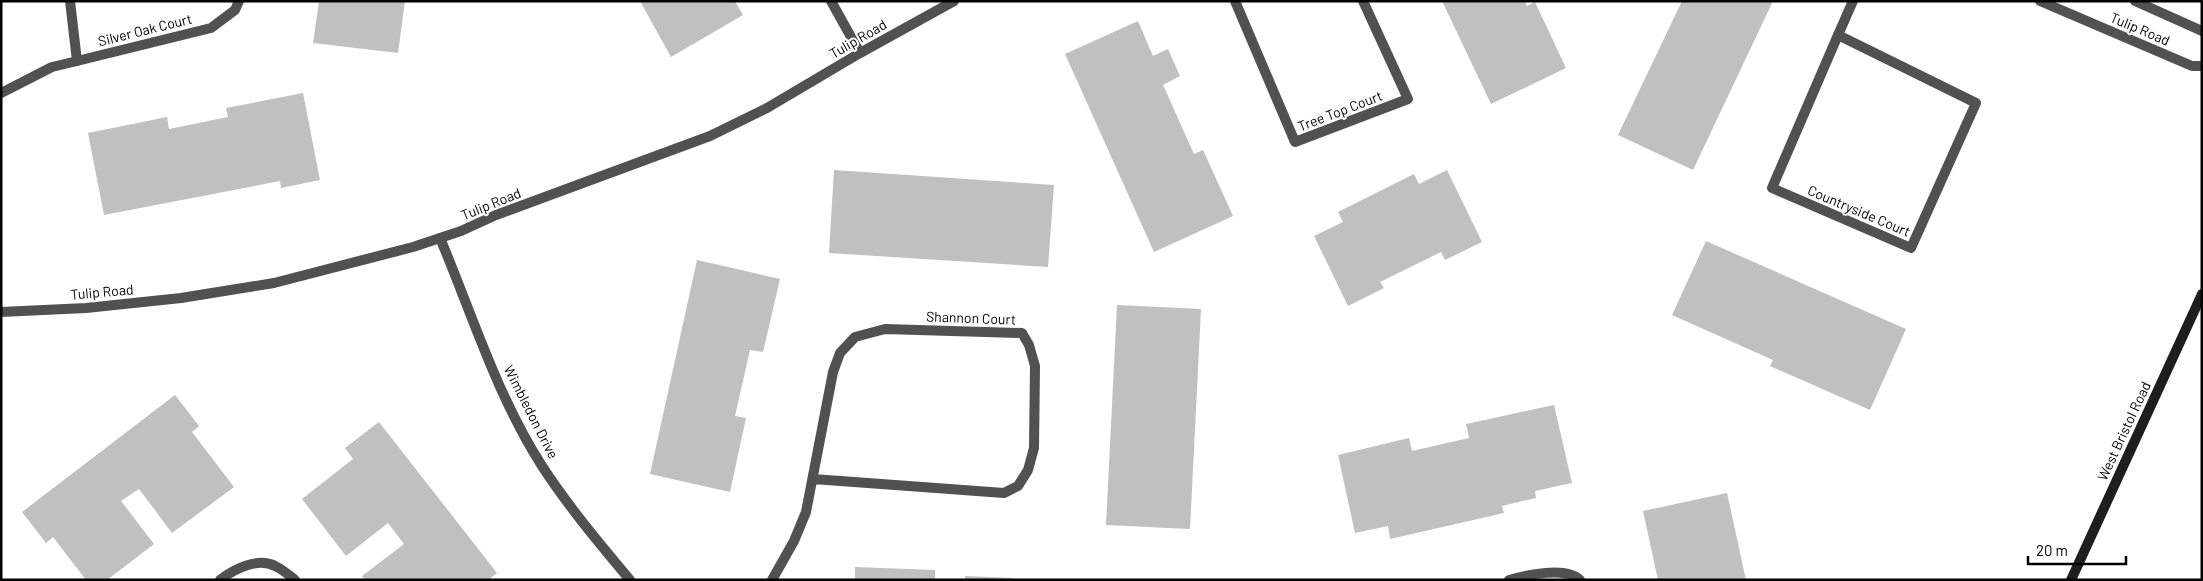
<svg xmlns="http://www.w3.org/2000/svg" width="2203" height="581" viewBox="0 0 2203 581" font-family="Barlow,sans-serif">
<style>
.building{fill:#c0c0c0}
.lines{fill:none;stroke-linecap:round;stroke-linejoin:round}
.street{stroke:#515151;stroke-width:10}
.secondary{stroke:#1e1e1e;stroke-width:10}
.labels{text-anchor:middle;stroke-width:4;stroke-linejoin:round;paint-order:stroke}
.street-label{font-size:14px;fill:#000;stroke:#fff}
</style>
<rect width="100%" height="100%" fill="#fff"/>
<!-- building -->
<g class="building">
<polygon points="319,1 405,1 398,53 313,43"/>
<polygon points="640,1 735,1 743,15 671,57"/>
<polygon points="1442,1 1525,1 1527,6 1535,2 1566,68 1491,104"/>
<polygon points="1682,1 1773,1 1693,170 1618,135"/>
<polygon points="1138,21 1153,56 1168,49 1180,76 1163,85 1194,154 1203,150 1233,216 1154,252 1065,54"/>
<polygon points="303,93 320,180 281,188 280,181 104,215 88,133 167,117 169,129 228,117 226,108"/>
<polygon points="834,170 1054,185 1048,267 829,253"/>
<polygon points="1447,170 1482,242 1445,260 1441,252 1380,282 1384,288 1348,306 1314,236 1343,222 1338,212 1414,174 1419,184"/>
<polygon points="1706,241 1906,329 1870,410 1770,366 1773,360 1672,315"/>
<polygon points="697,260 780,279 763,352 750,350 735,416 746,418 730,492 650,474"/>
<polygon points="1117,305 1201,309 1190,529 1106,525"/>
<polygon points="175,395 199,426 192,432 234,487 172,533 139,489 121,501 154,544 107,580 86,580 53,537 46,543 22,512"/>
<polygon points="1554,405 1572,483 1535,491 1536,498 1502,506 1504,513 1390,539 1388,526 1355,533 1338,455 1409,438 1412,451 1469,438 1466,424"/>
<polygon points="379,422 497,573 488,580 365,580 362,576 404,544 388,523 346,556 302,499 353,459 345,448"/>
<polygon points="1727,493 1746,580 1658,580 1643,511"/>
<polygon points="855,567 935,570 935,580 855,580"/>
<polygon points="965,576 1012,578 1012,580 965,580"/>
</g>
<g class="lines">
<!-- street -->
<g class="street">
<polyline points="70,1 77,61 211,28 235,10 239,1"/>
<polyline points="831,1 860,53"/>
<polyline points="1235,1 1295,142 1408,99 1363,1"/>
<polyline points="2040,1 2192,66 2202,66"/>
<polyline points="2135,1 2202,31"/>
<polygon points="1838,35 1976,103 1911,248 1772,188"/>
<polyline points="1838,35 1853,1"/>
<polyline points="1,93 52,67 77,61"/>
<path d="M440,238C472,314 497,396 542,466C568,506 599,543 630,580"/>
<polyline points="1,312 86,308 181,298 274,283 413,247 461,231 496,215 710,136 767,108 860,53 954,1"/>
<path d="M220,580C234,569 258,557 275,566C282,569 289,575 295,580"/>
<polyline points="772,580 794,541 806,512 833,372 840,353 855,337 885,329 1022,333 1029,345 1035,366 1034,448 1028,470 1018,486 1004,493 813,479"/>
<path d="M1509,580C1526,575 1566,566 1580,580"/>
</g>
<!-- secondary -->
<polyline class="secondary" points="2071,580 2202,294"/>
</g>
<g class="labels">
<!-- street labels -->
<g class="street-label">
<text transform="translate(2140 29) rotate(23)" y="5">Tulip Road</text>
<text transform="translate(145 30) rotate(-14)" y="5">Silver Oak Court</text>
<text transform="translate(858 39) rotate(-30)" y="5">Tulip Road</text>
<text transform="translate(1340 111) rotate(-21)" y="5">Tree Top Court</text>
<text transform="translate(491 204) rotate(-22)" y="5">Tulip Road</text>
<text transform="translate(1859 211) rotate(23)" y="5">Countryside Court</text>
<text transform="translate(102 292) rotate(-5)" y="5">Tulip Road</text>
<text transform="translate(971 318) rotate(2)" y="5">Shannon Court</text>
<text transform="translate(531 412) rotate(63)" y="5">Wimbledon Drive</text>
<text transform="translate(2124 431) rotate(-65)" y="5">West Bristol Road</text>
</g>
</g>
<!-- border -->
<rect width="2203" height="581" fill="none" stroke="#000000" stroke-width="5"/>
<!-- scale -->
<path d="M2028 556v8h98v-8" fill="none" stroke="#000000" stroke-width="2.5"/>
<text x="2036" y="556" font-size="15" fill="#000000" stroke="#ffffff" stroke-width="4" paint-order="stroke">20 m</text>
</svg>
